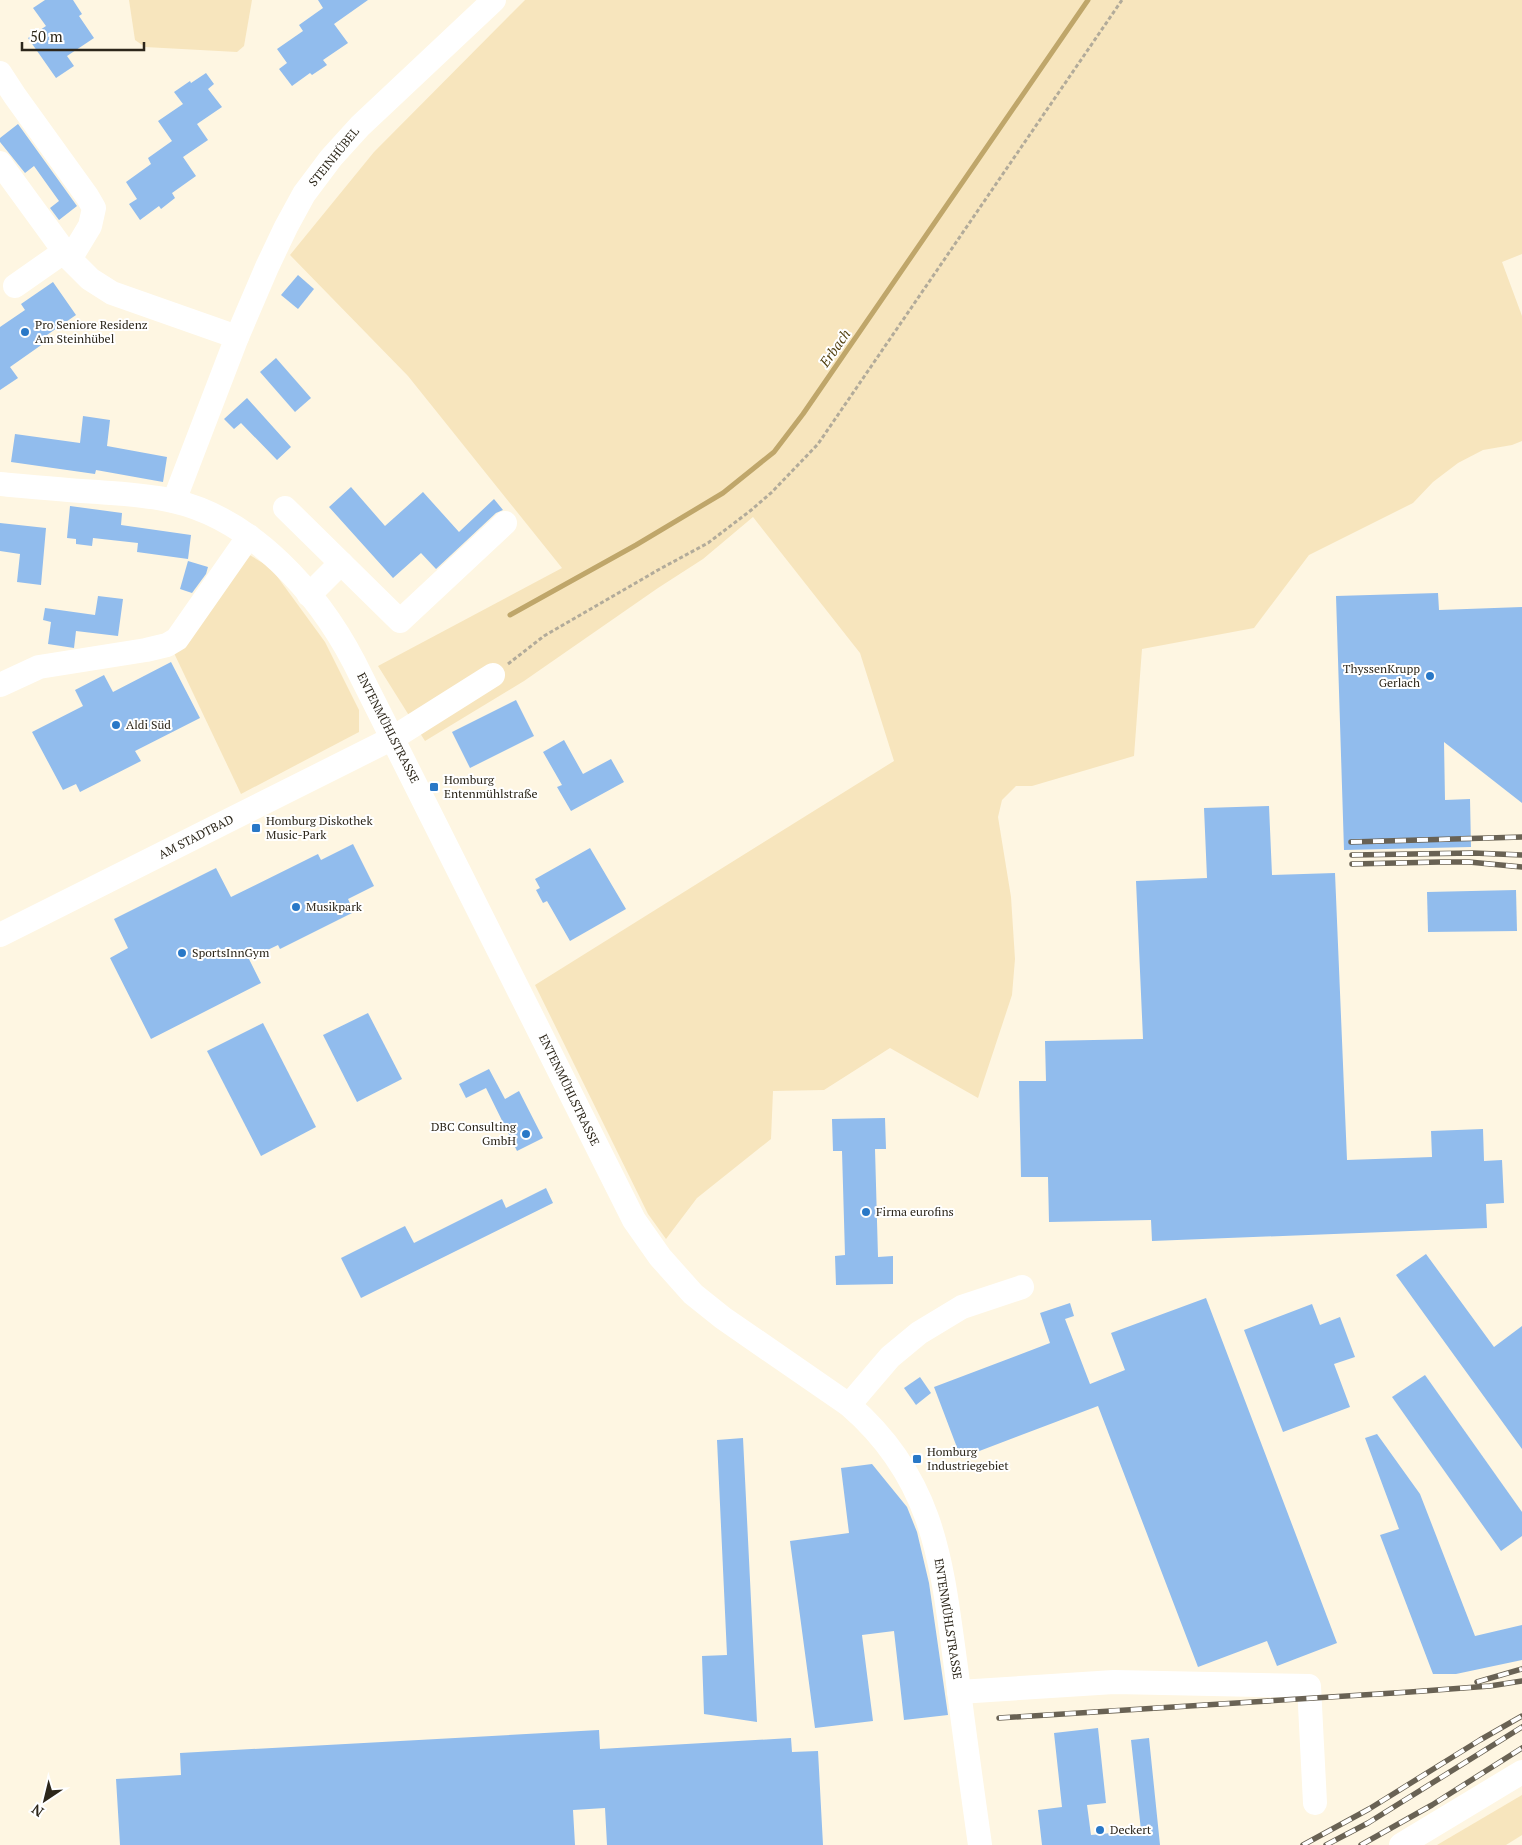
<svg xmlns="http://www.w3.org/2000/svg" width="1522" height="1845" viewBox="0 0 1522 1845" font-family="'PT Serif',serif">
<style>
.green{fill:#f7e5bd}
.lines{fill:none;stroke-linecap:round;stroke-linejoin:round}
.stream{stroke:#bfa66a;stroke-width:5}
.building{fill:#91bced}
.path{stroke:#b2ab9a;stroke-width:3;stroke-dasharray:4 2.5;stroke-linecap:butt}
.minor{stroke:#fff;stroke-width:24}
.rail-casing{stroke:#696254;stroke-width:5.5}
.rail{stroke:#fff;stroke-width:4;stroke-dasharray:11;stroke-linecap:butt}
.poi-dot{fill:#2978c7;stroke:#fff;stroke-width:2}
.labels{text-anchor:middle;stroke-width:4;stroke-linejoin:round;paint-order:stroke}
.street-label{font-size:12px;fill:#2c261a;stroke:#fff}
.poi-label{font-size:12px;fill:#2c261a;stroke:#fff;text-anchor:start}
.water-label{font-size:14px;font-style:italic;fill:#544212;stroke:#fff}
</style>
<rect width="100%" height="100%" fill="#fef6e2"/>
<!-- green -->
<g class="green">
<polygon points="129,0 252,0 244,46 237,52 145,47 135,40"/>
<polygon points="525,0 1522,0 1522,254 1502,262 1522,316 1522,441 1512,445 1483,450 1458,463 1433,482 1413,503 1309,555 1254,628 1142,649 1134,756 1032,786 1016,786 1002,800 998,817 1011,897 1015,959 1012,995 978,1098 890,1048 824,1090 773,1091 771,1139 697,1198 666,1239 648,1214 535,985 894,761 860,653 753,517 703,559 658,588 524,681 425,741 378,666 562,568 408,376 290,255 374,152"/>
<polygon points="248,554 271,568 325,642 359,710 359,732 241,794 174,653"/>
<polygon points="1522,1795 1522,1835 1506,1845 1437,1845"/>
</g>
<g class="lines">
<!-- stream -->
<polyline class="stream" points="510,615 636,545 723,493 774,452 803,414 1088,0"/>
</g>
<!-- building -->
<g class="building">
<polygon points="45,0 73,0 82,14 79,16 94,38 67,56 74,66 56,78 28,38 46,26 33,8"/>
<polygon points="318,0 368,0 334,24 348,43 323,60 327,65 312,75 310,73 292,86 279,69 287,63 277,49 303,31 299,25 323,8"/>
<polygon points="206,73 214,84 208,89 222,107 197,124 208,140 183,157 196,176 172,193 175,198 161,209 159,206 140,220 129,204 137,199 126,182 151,164 148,158 172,141 158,121 183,104 174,92 190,81 191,83"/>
<polygon points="18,124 77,206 59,220 50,208 59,201 34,166 25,173 0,142 0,138"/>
<polygon points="298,275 314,289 298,309 281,295"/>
<polygon points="53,282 76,315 44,337 47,341 10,367 18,378 0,390 0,327 25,310 21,304"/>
<polygon points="276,358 311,398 295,412 260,372"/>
<polygon points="247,398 291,447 277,460 241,423 234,429 224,419"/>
<polygon points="83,416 110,420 107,446 167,457 163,482 96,470 95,474 11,462 15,434 80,443"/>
<polygon points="351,487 385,526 423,492 459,532 494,499 503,510 496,513 436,569 421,553 393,578 329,507"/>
<polygon points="70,506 122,513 121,525 191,535 188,559 137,552 138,543 93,538 92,546 76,544 76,539 67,538"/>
<polygon points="0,523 46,528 41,585 17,582 20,554 0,551"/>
<polygon points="188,561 208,567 206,574 192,593 180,589"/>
<polygon points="1438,593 1439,610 1522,607 1522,803 1444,742 1445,800 1470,799 1471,847 1344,850 1336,596"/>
<polygon points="98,596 123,599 118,636 76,631 74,648 48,644 51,622 43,620 45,608 95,615"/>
<polygon points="171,662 200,718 135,751 141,761 80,792 76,784 63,790 32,732 83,706 75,690 104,675 113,692"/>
<polygon points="516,700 534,736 470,768 452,732"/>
<polygon points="564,740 583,774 611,759 624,782 571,811 557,787 562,785 543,752"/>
<polygon points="1269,806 1272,875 1335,873 1347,1160 1432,1157 1431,1131 1483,1129 1484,1161 1502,1160 1504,1203 1486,1204 1487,1228 1152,1241 1151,1220 1049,1222 1048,1177 1021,1177 1019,1081 1046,1081 1045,1041 1143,1039 1136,881 1207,878 1204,808"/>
<polygon points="353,844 374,886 348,899 354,912 280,949 278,945 249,959 261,983 151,1039 110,958 128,948 114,919 216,868 231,897 318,854 321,860"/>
<polygon points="590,848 626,909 570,941 547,901 543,903 536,890 540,888 535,879"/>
<polygon points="1516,890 1517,931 1428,932 1427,892"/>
<polygon points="368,1013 402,1079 357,1102 323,1035"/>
<polygon points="263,1023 316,1127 261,1156 207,1051"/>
<polygon points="489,1069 505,1099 519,1091 543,1138 517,1151 486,1088 466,1098 459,1084"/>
<polygon points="885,1118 886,1149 875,1149 878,1257 893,1256 893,1284 836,1285 835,1256 845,1255 842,1151 833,1151 832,1119"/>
<polygon points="546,1188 553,1203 361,1298 341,1258 405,1226 414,1243 502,1199 506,1208"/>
<polygon points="1426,1254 1494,1347 1522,1326 1522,1449 1396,1275"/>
<polygon points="1206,1298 1337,1643 1277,1666 1267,1641 1198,1667 1098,1406 961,1458 934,1387 1050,1343 1040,1313 1070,1303 1074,1316 1065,1319 1090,1384 1125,1370 1111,1333"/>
<polygon points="1312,1304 1320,1325 1340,1317 1355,1357 1334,1364 1350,1407 1283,1432 1244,1330"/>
<polygon points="1425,1375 1522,1512 1522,1536 1501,1551 1392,1397"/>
<polygon points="920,1377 931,1393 916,1405 904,1388"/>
<polygon points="1377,1434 1420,1494 1475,1636 1522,1625 1522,1660 1456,1674 1433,1674 1380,1535 1399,1529 1365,1438"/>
<polygon points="743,1438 757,1722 704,1714 702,1656 727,1655 717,1440"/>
<polygon points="872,1464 907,1507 917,1532 929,1583 948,1715 904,1720 894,1631 862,1635 873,1721 815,1728 790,1541 849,1533 841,1468"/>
<polygon points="1098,1728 1106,1803 1087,1805 1091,1835 1141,1830 1131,1740 1149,1738 1160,1845 1042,1845 1038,1810 1062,1807 1054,1733"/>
<polygon points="599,1730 600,1749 791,1738 792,1752 818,1751 823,1845 607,1845 605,1808 573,1810 575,1845 120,1845 116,1779 181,1775 180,1753"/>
</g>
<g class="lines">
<!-- path -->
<polyline class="path" points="508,664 544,636 658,570 708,543 750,511 772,492 818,444 1122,0"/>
<!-- minor -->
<g class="minor">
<polyline points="0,73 15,96 87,196 94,208 90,226 70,259"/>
<polyline points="0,163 70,259 90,279 112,293 237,337"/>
<polyline points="15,286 65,251"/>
<path d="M0,484C33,487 65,490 98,492C123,494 149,495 173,501C253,519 318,593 354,662L634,1220L660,1257L693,1294L723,1318L849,1405C937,1481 942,1567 957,1675C964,1732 972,1788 980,1845"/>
<polyline points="174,501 237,337 267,267 286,227 304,194 331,158 360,126 494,0"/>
<polyline points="285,508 400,621 505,523"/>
<polyline points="309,595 341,563"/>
<polyline points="0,685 39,667 146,650 167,645 177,639 249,536"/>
<polyline points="0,935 393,738 493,675"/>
<polyline points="849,1405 890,1357 919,1333 962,1307 1022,1287"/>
<polyline points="959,1692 1114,1682 1309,1686 1315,1803"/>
<polyline points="1401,1845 1522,1772"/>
</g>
<!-- rail casing -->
<g class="rail-casing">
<g id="rail">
<polyline points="1351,842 1522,837"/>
<polyline points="1352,855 1473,853 1522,855"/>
<polyline points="1352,864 1440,862 1469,862 1522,867"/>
<polyline points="1477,1682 1522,1669"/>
<polyline points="999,1718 1410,1692 1490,1686 1522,1681"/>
<polyline points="1303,1845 1369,1809 1480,1740 1522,1716"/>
<polyline points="1326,1845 1368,1823 1522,1727"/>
<polyline points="1361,1845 1432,1805 1522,1748"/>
</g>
</g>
<!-- rail -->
<use href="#rail" class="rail"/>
</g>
<!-- markers -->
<g class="poi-dot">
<circle cx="25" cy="332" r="5"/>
<circle cx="1430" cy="676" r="5"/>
<circle cx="116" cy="725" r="5"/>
<rect x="429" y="782" width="10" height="10" rx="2.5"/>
<rect x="251" y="823" width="10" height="10" rx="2.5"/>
<circle cx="296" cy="907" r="5"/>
<circle cx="182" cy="953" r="5"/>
<circle cx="526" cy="1134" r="5"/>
<circle cx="866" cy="1212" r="5"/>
<rect x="912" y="1454" width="10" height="10" rx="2.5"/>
<circle cx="1100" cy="1830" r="5"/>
</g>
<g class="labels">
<!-- street labels -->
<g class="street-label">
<text transform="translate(334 157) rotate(-51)" y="4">STEINHÜBEL</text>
<text transform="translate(388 728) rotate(63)" y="4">ENTENMÜHLSTRASSE</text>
<text transform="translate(196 837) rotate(-27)" y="4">AM STADTBAD</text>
<text transform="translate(569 1090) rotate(64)" y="4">ENTENMÜHLSTRASSE</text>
<text transform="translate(948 1619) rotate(81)" y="4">ENTENMÜHLSTRASSE</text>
</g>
<!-- poi labels -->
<g class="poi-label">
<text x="35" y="329">Pro Seniore Residenz<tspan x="35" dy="14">Am Steinhübel</tspan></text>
<text x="1420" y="673" text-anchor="end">ThyssenKrupp<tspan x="1420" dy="14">Gerlach</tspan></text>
<text x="126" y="729">Aldi Süd</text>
<text x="444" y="784">Homburg<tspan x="444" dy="14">Entenmühlstraße</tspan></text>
<text x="266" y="825">Homburg Diskothek<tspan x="266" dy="14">Music-Park</tspan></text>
<text x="306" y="911">Musikpark</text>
<text x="192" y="957">SportsInnGym</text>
<text x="516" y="1131" text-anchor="end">DBC Consulting<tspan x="516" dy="14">GmbH</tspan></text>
<text x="876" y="1216">Firma eurofins</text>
<text x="927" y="1456">Homburg<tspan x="927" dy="14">Industriegebiet</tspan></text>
<text x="1110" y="1834">Deckert</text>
</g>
<!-- water labels -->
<g class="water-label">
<text transform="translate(835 348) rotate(-55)" y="5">Erbach</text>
</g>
</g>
<!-- north arrow -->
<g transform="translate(45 1800) rotate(215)" stroke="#ffffff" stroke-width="4" paint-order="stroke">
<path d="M0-4L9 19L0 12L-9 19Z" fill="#2c261a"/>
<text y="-8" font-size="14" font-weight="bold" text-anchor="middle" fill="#2c261a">N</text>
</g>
<!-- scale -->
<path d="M22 42v8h122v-8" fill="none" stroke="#2c261a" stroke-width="2.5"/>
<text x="30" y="42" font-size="15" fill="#2c261a" stroke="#ffffff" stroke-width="4" paint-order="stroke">50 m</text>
</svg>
